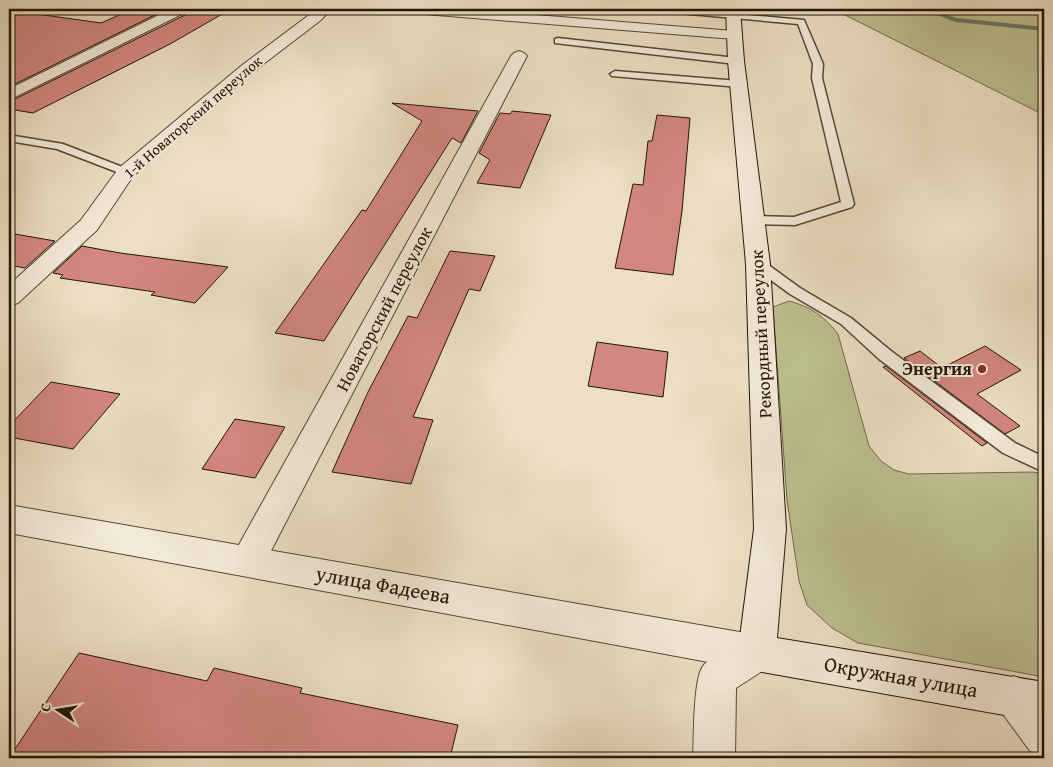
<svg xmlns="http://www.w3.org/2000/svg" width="1053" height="767" viewBox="0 0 1053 767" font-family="'Gentium Book Plus',serif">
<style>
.green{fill:#bdc090;stroke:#6f6a4b}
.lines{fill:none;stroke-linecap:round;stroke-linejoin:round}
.stream{fill:#6a796b;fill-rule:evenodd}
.building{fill:#d38781;stroke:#211406}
.service-casing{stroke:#544736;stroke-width:3}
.minor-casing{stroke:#544736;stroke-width:2}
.tertiary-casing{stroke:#544736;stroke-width:2}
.secondary-casing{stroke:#211406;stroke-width:2}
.service{fill:#f3ead9;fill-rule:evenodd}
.minor{fill:#f3ead9;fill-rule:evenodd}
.tertiary{fill:#f3ead9;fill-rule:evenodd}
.secondary{fill:#f3ead9;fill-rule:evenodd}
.poi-dot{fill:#8f2418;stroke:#f3ead9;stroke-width:2}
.labels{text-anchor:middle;stroke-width:4;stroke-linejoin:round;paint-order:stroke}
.far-street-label{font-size:15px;fill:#211406;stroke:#f3ead9}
.street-label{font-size:18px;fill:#211406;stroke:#f3ead9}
.poi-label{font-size:18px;font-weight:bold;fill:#211406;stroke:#f3ead9;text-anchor:end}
.near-street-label{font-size:21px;fill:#211406;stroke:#f3ead9}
</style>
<rect width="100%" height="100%" fill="#eddfc4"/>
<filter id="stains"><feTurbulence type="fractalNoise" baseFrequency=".004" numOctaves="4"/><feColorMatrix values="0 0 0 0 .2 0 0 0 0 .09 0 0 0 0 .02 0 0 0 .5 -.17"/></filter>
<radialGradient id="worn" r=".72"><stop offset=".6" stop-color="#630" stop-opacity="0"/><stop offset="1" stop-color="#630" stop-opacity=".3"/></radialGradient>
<!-- green -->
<g class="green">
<polygon points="823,9 1044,9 1044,115 845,15"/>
<path d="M789,301C811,307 824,316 838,334L869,446L881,461L894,470L909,474L1033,472L1044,474V677L858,643L832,628L807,605L799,581L787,500L773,307Z"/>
</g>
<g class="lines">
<!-- stream -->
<polygon class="stream" points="920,9 928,9 957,18 1044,27 1044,31 956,22"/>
</g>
<!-- building -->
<g class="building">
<polygon points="133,9 167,9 9,87 9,10 101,23"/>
<polygon points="190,9 231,9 170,44 33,113 9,109 9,102 187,14"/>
<polygon points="392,103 478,111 461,143 452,138 324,341 275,333 362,210 366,211 422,121"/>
<polygon points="512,111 551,115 520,188 477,183 490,160 479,153 500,113 510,114"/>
<polygon points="657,115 690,118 682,211 673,275 615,268 633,184 643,185 648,141 652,141"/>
<polygon points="9,233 55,241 25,268 9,265"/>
<polygon points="82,246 120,253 228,267 195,303 151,295 155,292 60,278 63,275 53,273"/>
<polygon points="450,251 495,256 480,291 469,289 413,417 433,420 411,484 332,472 368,392 408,316 417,318"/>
<polygon points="597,342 668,352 663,397 588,386"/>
<polygon points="985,346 1021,370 977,394 1020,426 1005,434 904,358 920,351 942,368"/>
<polygon points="886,366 987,443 982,446 883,367"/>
<polygon points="51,382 120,394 73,449 9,437 9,426"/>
<polygon points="235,419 285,427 255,478 202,469"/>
<polygon points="79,653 207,681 214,668 302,688 300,693 458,725 450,758 9,758"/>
</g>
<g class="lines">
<!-- service casing -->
<g class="service-casing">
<g id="service">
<polygon points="653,9 681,9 804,20 823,64 822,78 854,204 852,207 795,225 753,224 747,220 753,216 794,217 841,202 812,78 813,64 798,24 657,11"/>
<polygon points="558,38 736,58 741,61 736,64 555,43 555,39"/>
<polygon points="615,71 739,81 744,84 739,87 612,76 610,74"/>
<polygon points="9,135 63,144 130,170 132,172 130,174 122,174 57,149 9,141"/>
<polygon points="758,260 763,261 800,288 851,318 891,351 1015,443 1044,457 1044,472 1003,453 879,359 841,324 790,294 753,267 751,264"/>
</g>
</g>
<!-- minor casing -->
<g class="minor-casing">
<g id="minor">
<polygon points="171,9 188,9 186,12 9,100 9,89"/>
<polygon points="317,9 331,9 321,20 253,72 133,176 97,230 18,303 9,306 9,285 81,220 119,168 241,66"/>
<polygon points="405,9 460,9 734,31 739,32 741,35 739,38 734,39 412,13"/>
<polygon points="519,51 524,53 527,56 260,572 248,576 236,572 231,561 236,550 511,56 514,53"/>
<path d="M757,635L770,640L776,653L770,666L736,688L735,758H693C694,739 693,679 703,666C709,657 746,639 757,635Z"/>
<polygon points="1014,676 1028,682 1044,704 1044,757 1030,751 1000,710 994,696 1000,682"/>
</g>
</g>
<!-- tertiary casing -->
<g class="tertiary-casing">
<polygon id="tertiary" points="9,505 757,635 770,640 776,653 770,666 757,671 9,533"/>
</g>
<!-- secondary casing -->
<g class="secondary-casing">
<polygon id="secondary" points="726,9 740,9 744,61 770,264 786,529 777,638 1044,682 1044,722 757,671 744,666 738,653 754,529 746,264 728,61"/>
</g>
<!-- service -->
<use href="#service" class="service"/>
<!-- minor -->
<use href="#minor" class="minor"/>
<!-- tertiary -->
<use href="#tertiary" class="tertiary"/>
<!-- secondary -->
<use href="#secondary" class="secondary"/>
</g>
<!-- markers -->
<circle class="poi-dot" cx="982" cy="369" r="5"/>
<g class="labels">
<!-- far-street labels -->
<g class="far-street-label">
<text transform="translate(193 117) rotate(-41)" y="5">1-й Новаторский переулок</text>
</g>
<!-- street labels -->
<g class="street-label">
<text transform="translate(384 309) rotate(-62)" y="6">Новаторский переулок</text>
<text transform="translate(761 334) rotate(-93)" y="6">Рекордный переулок</text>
</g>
<!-- poi labels -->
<g class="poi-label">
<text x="972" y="375">Энергия</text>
</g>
<!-- near-street labels -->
<g class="near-street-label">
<text transform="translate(383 585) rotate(10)" y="7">улица Фадеева</text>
<text transform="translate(901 677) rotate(10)" y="7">Окружная улица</text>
</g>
</g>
<!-- margin -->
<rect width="1053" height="767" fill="none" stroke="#eddfc4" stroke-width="30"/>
<rect x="10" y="10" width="1033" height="747" fill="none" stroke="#211406" stroke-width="2.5"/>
<rect x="15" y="15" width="1023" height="737" fill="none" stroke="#211406"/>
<!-- north arrow -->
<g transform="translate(58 710) rotate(282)" stroke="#f3ead9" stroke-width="4" paint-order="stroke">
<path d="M0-4L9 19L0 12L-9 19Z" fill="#211406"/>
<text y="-8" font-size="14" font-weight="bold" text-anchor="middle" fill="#211406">С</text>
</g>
<rect width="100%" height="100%" filter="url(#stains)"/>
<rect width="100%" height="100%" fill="url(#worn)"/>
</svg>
